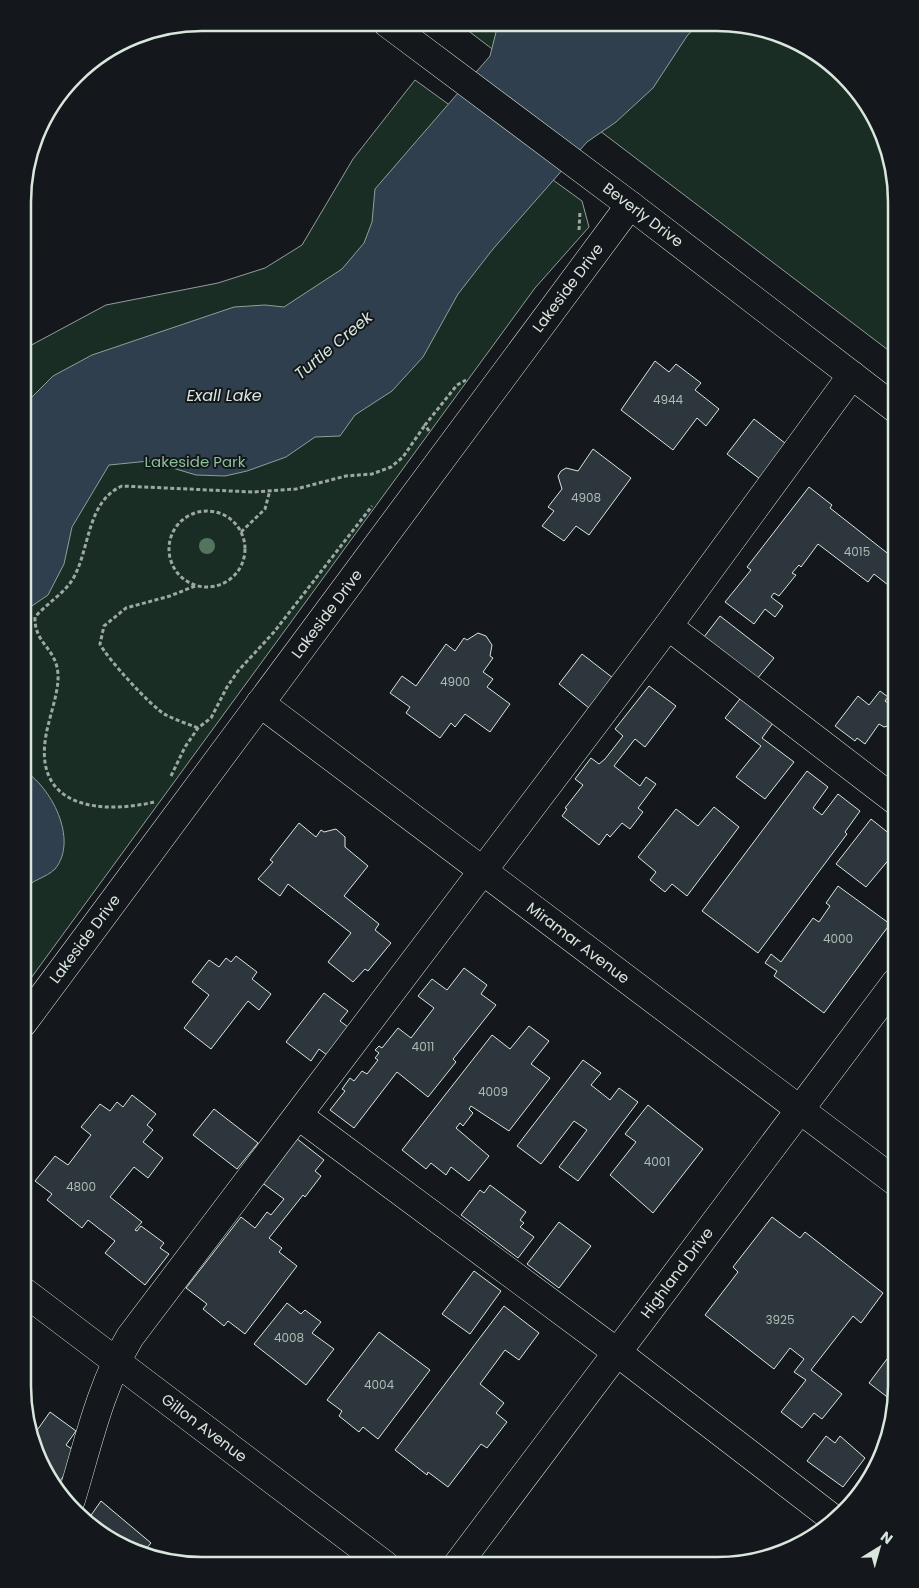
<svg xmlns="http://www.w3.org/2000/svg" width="919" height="1588" viewBox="0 0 919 1588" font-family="Poppins,sans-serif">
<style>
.green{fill:#1a2d24;stroke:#939e99}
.water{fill:#2f3f4d;stroke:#939e99}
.building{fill:#2c363c;stroke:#d8e6dc}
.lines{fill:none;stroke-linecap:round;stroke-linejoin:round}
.minor-casing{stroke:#d8e6dc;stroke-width:29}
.path{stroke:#9da8a2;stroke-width:3;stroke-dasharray:4 2.5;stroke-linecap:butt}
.minor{stroke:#14181c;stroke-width:28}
.tree{fill:#55745f}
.labels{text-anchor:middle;stroke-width:4;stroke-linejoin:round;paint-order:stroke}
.number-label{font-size:12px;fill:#adbab4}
.street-label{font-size:15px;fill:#d8e6dc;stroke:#14181c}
.park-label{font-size:15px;fill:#8ac095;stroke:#14181c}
.water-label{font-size:16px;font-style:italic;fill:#d8e6dc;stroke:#14181c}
.rim{fill:none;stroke:#d8e6dc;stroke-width:2.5}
</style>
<rect width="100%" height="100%" fill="#14181c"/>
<!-- green -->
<g class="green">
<polygon points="458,23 740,24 826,60 883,134 896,203 896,356"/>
<polygon points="415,80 582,201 589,227 535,288 23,989 24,349 106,305 218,283 265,268 302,245 353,159"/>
</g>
<!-- water -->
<g class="water">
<polygon points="502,23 698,24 687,36 653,88 616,122 587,142 493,249 458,294 423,357 392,391 355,415 340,436 315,437 286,457 247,471 225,476 196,475 149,461 109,465 72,527 64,564 48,595 23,612 24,405 53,376 92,355 234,307 265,305 284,307 342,269 364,243 372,222 375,189 490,56 496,32"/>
<path d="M23,770C51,786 79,840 55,869C46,878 31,880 23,890Z"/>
</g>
<!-- building -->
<g class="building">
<polygon points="655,361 669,372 676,364 701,383 695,390 719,409 706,426 697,418 673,450 621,410"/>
<polygon points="754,419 790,447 764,482 727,454"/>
<polygon points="593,449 631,478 589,535 576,526 564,541 542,526 554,511 548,507 562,489 558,476 561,471 566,468 578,471"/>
<polygon points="809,487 832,505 830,508 896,560 896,582 892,588 874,574 868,582 818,544 801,567 799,565 792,573 796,575 779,596 774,593 771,597 783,606 775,617 765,609 754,624 725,602 751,570 747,567"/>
<polygon points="720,616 774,658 757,679 704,637"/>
<polygon points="478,633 486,636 492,645 490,656 493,658 483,672 493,679 487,687 510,704 490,732 465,714 455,727 451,723 440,738 406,713 410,707 390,693 402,676 416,686 446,644 455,651 464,638 467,640"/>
<polygon points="582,654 613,678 589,708 559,684"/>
<polygon points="649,686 676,706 645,747 635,739 614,766 640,786 646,777 656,784 638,808 643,812 630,829 622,823 610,837 607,834 599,845 562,816 567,809 565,808 583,785 575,779 591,758 599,764 605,759 623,736 615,729"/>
<polygon points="880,691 888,697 885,701 896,709 896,719 891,725 884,727 879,724 865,744 857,738 855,741 835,726 858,696 869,705"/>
<polygon points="743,695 773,723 762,738 794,762 765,799 736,777 761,746 725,718"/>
<polygon points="807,771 828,787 813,808 822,815 838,794 860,811 845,832 847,834 758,953 702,911"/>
<polygon points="714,807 739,827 687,896 672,884 665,892 650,880 656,872 638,857 676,809 698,826"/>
<polygon points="871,819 896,839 894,848 896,851 866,887 836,864"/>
<polygon points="299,823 316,837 321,830 324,832 336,829 345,837 345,847 368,866 344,896 379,924 375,930 391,943 368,971 365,969 353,982 328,962 351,933 288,884 280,896 258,879 273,862 270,860"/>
<polygon points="838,886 890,924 824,1013 774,976 777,971 765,963 771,954 781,962 813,918 819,922 830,906 826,903"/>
<polygon points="236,956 257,972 252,979 271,994 259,1010 248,1001 211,1049 184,1028 209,995 192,982 209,960 219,967 226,958 231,962"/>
<polygon points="464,968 487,985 481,994 496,1005 453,1059 456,1062 428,1097 397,1072 354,1128 330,1110 345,1091 342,1089 350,1078 354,1081 362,1071 367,1074 378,1060 375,1058 379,1053 375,1050 379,1046 382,1048 398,1028 411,1038 434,1008 418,996 432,979 447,990"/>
<polygon points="324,993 348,1011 340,1021 348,1027 327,1055 319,1049 311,1061 286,1042"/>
<polygon points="529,1026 549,1041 531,1064 550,1078 509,1131 471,1106 469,1109 473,1113 463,1126 460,1123 456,1128 489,1156 469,1181 451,1167 446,1175 431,1163 426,1169 402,1150 492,1035 510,1049"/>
<polygon points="583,1060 601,1073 591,1085 610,1100 619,1088 638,1102 578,1181 559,1167 587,1130 574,1121 541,1164 517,1146"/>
<polygon points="132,1095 156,1114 147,1125 153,1130 143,1142 163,1158 148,1178 134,1167 110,1197 142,1222 135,1230 137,1231 141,1226 164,1243 160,1248 169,1254 145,1285 105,1253 115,1241 88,1220 82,1228 47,1200 52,1194 35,1181 55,1156 68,1165 91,1135 81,1127 100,1104 110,1111 117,1102 123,1107"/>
<polygon points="648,1105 703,1149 653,1213 610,1175 636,1142 625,1134"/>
<polygon points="214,1109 258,1143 237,1169 193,1135"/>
<polygon points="296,1138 324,1160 315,1171 321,1176 305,1197 303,1195 269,1238 282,1248 279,1252 297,1266 245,1334 228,1321 224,1326 203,1309 207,1304 186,1288 241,1217 255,1228 267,1212 271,1215 284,1199 261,1182"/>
<polygon points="490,1185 526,1212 520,1220 524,1223 520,1227 534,1237 518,1258 461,1215 480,1190 484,1193"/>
<polygon points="772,1217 800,1238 805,1232 883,1293 861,1323 853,1316 811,1370 842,1394 822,1419 814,1413 802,1428 781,1412 806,1380 794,1372 804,1359 790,1348 774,1369 705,1315 738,1272 733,1267"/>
<polygon points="559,1222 591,1246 559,1288 527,1264"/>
<polygon points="474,1271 501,1291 470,1334 442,1314"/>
<polygon points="287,1303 301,1314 305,1310 321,1322 312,1333 334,1349 306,1385 254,1344"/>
<polygon points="504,1306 539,1333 519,1360 505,1350 480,1384 504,1403 496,1413 507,1422 487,1448 481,1444 448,1487 428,1472 427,1475 395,1450"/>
<polygon points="379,1332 430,1370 378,1439 363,1427 359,1432 339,1416 342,1411 327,1400"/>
<polygon points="896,1347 896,1398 895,1403 869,1383"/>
<polygon points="50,1412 76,1431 66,1445 79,1454 60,1481 53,1476 36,1454 33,1436"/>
<polygon points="826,1436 835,1443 840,1436 865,1458 843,1487 807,1461"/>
<polygon points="101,1501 151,1543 145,1550 93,1528 87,1521"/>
</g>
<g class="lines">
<!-- minor casing -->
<g class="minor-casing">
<g id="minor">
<polyline points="387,23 630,205 896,409"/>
<polyline points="668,626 896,801"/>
<polyline points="260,703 896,1182"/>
<polyline points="23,1023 630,205"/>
<polyline points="299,1116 618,1353 831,1517"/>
<polyline points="23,1291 385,1565"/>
<path d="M71,1500C88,1444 100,1387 130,1337L668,626L852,375"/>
<polyline points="457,1565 896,982"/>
</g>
</g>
<!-- path -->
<g class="path">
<polyline points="801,49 840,78"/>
<polyline points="579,230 580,211"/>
<polyline points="429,431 425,425 457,385 466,380"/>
<circle cx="207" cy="549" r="38"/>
<polyline points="241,532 265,509 270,490"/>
<path d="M195,586L170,596L126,608L104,626L100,644C106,657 152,708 166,715C176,720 188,724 198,728"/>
<polyline points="171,776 185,747 198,728 211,718 227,687 238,671 274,632 372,506"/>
<path d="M154,802C104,814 37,809 45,742C47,722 59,694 58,675C57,648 34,644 35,617C47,603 67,592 75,575C90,545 88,501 122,486L253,492L296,489L346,476L372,474L391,467L403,457L425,425"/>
</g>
<!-- minor -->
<use href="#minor" class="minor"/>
</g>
<!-- trees -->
<circle class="tree" cx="207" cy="546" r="8"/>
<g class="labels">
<!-- number labels -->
<g class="number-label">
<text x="668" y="404">4944</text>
<text x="586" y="502">4908</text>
<text x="857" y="556">4015</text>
<text x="455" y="686">4900</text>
<text x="838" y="943">4000</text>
<text x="423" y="1051">4011</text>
<text x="493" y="1096">4009</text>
<text x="657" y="1166">4001</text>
<text x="81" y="1191">4800</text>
<text x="780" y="1324">3925</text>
<text x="289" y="1342">4008</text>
<text x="379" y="1389">4004</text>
</g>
<!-- street labels -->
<g class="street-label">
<text transform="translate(643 215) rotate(37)" y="5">Beverly Drive</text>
<text transform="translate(568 288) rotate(-53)" y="5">Lakeside Drive</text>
<text transform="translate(327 614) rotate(-53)" y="5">Lakeside Drive</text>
<text transform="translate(85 939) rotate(-53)" y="5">Lakeside Drive</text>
<text transform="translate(578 943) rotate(37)" y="5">Miramar Avenue</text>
<text transform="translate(677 1273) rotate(-53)" y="5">Highland Drive</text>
<text transform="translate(204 1428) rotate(37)" y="5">Gillon Avenue</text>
</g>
<!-- park labels -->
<g class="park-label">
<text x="195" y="467">Lakeside Park</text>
</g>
<!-- water labels -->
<g class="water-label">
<text transform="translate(333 345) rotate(-40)" y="6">Turtle Creek</text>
<text x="224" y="401">Exall Lake</text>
</g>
</g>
<!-- crop -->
<path d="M0 0H919V1588H0ZM202 31H717A171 171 0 0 1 888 202V1386A171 171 0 0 1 717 1557H202A171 171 0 0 1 31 1386V202A171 171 0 0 1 202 31Z" fill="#14181c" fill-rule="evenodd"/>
<path class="rim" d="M202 31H717A171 171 0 0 1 888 202V1386A171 171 0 0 1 717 1557H202A171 171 0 0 1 31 1386V202A171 171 0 0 1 202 31Z"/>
<!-- north arrow -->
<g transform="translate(879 1548) rotate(37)" stroke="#14181c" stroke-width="4" paint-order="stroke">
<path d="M0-4L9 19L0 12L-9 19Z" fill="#d8e6dc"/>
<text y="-8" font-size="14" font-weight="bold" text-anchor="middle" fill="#d8e6dc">N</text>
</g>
</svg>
